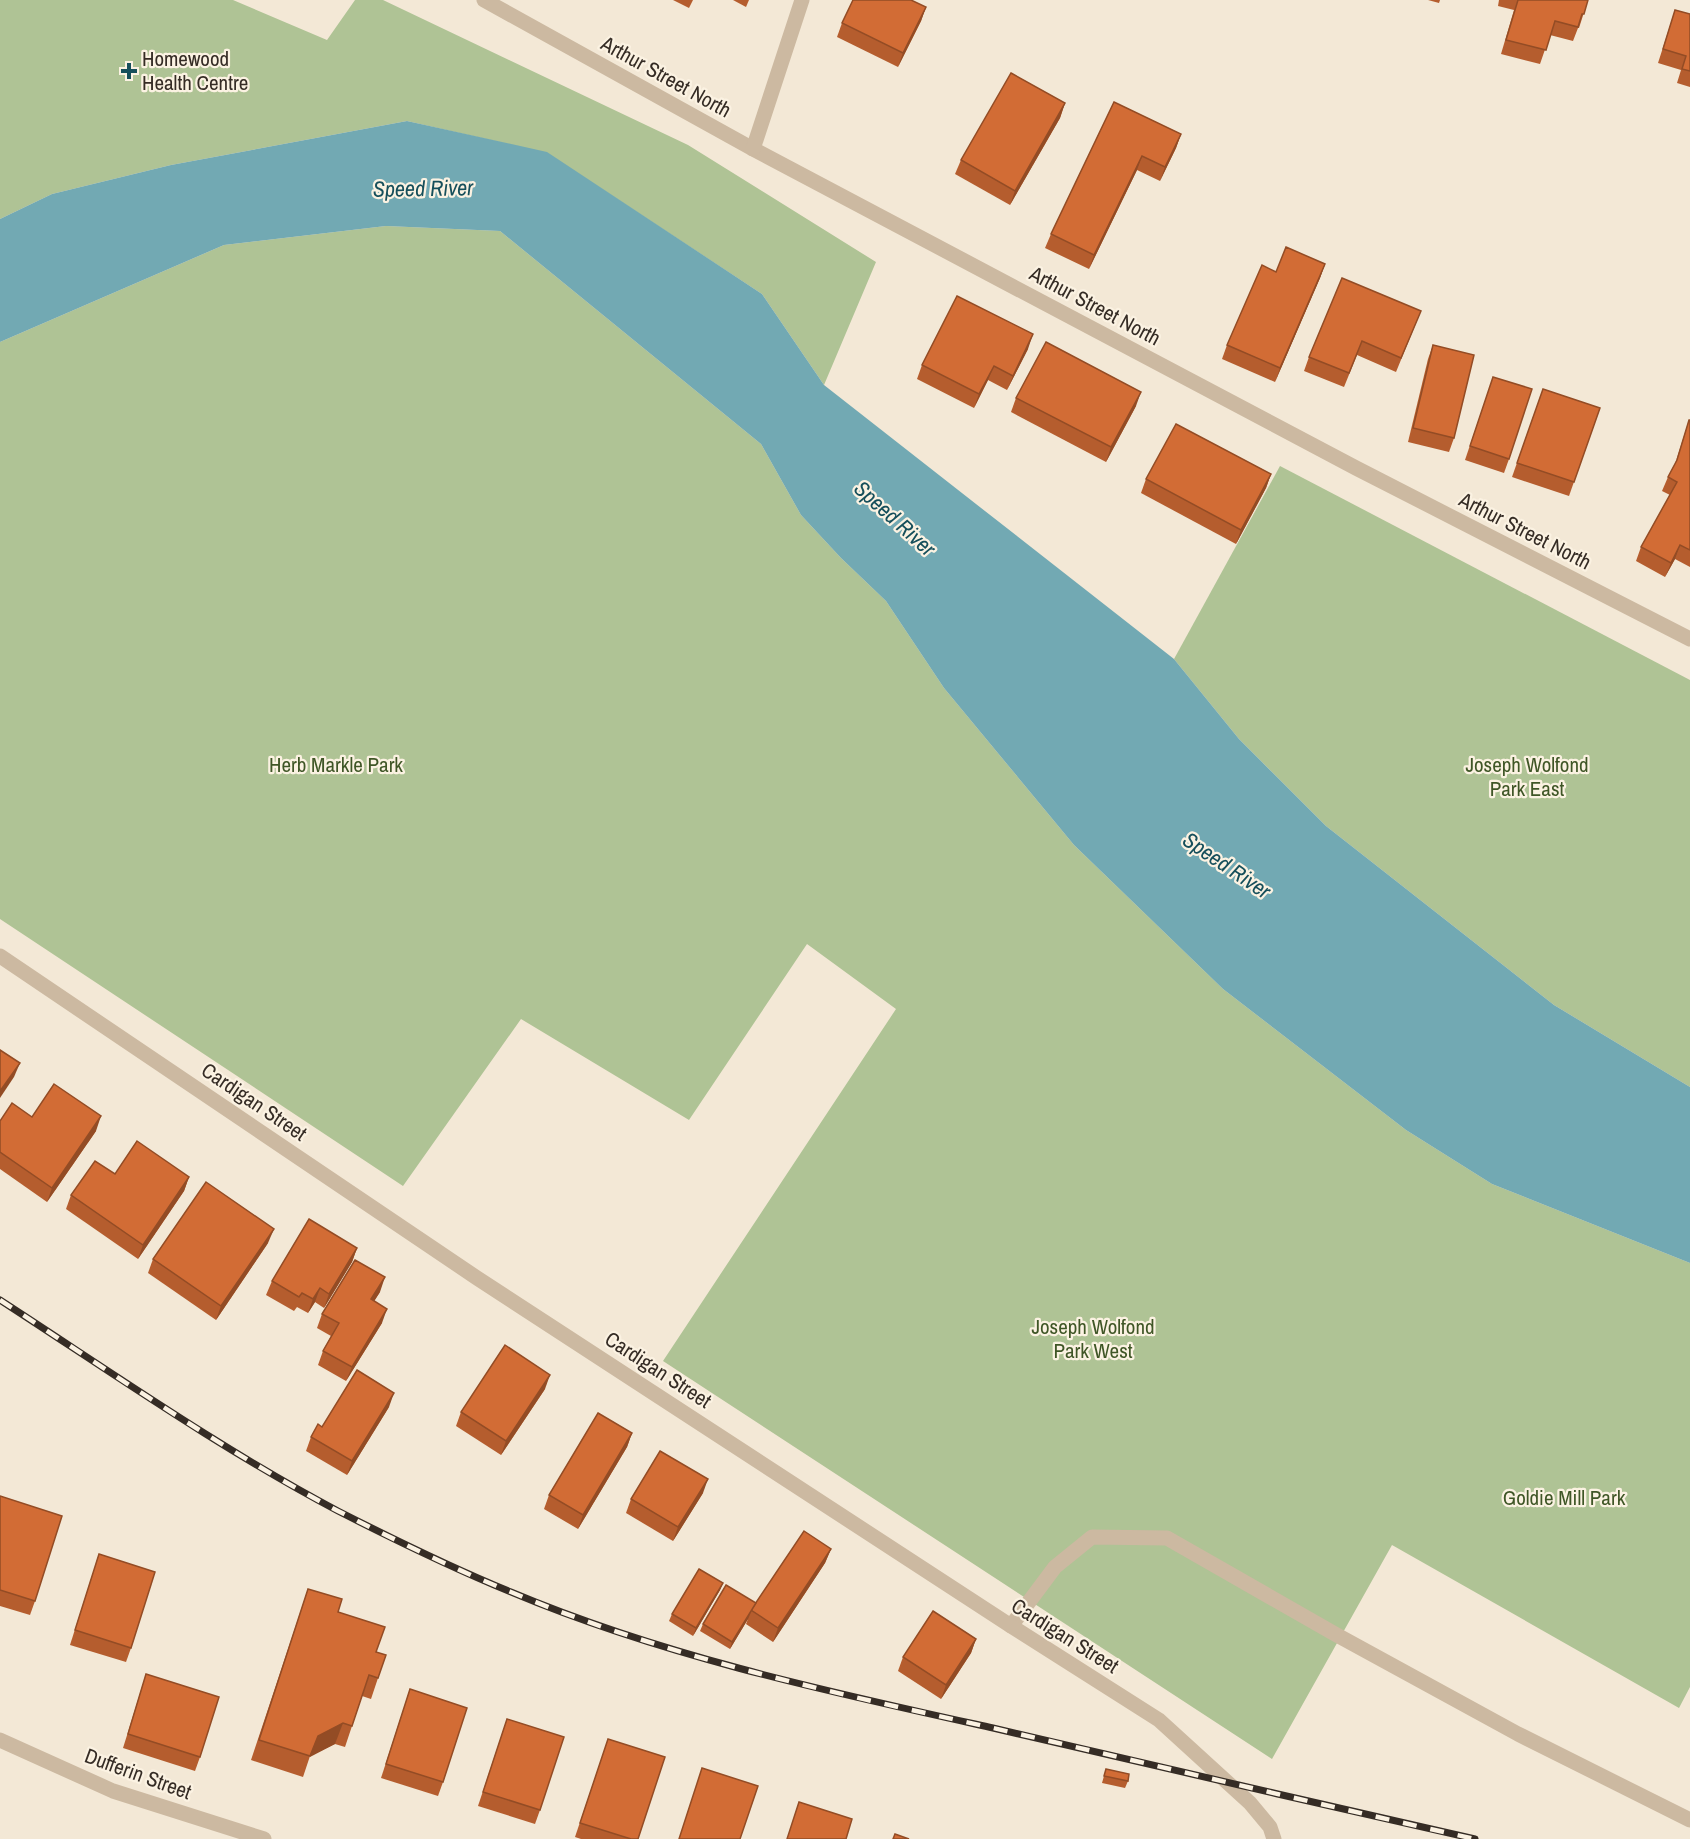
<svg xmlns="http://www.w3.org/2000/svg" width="1690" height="1839" viewBox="0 0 1690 1839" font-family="'Archivo Narrow',sans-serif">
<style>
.green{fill:#afc395}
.water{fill:#72a9b3}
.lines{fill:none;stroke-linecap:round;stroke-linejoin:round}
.service{stroke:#ccb9a1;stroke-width:15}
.minor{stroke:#ccb9a1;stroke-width:15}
.rail-casing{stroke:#352c25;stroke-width:7}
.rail{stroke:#fbf2e2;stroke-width:4.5;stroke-dasharray:14;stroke-linecap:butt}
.wall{fill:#b55d2e}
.shaded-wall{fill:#934c25}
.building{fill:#d26c35;stroke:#934c25;stroke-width:1.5}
.poi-dot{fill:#164f5b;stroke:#fbf2e2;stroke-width:2}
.labels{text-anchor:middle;stroke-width:4.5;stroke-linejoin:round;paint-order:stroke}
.poi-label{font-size:21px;fill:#352c25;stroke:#fbf2e2;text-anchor:start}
.street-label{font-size:21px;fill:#352c25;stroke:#fbf2e2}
.park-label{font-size:21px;fill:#3f5626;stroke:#fbf2e2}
.water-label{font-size:22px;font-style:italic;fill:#164f5b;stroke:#fbf2e2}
</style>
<rect width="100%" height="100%" fill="#f3e8d6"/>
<!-- green -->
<g class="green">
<polygon points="0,0 233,0 327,40 355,0 383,0 688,145 876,262 824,385 762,294 547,153 407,121 171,165 52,194 0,219"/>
<polygon points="386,226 500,231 761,444 801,515 841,558 886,601 944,688 1074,845 1223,989 1406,1130 1492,1184 1690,1263 1690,1687 1679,1708 1392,1545 1272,1759 663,1361 896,1009 807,944 689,1120 521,1019 403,1186 0,919 0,342 224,245"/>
<polygon points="1280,466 1690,680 1690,1087 1554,1005 1326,826 1239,739 1174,659"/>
</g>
<!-- water -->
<polygon class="water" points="407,121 547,152 762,294 824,385 1174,659 1239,739 1326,826 1554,1005 1690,1087 1690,1263 1492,1184 1406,1130 1223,989 1074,845 944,688 886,601 841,558 801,515 761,444 500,231 386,226 224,245 0,342 0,219 52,194 171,165"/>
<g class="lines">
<!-- service -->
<polyline class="service" points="1011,1626 1055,1567 1092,1537 1167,1538 1335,1634 1518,1734 1690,1820"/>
<!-- minor -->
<g class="minor">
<polyline points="484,0 753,149 1356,468 1690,639"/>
<polyline points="753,149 802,0"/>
<polyline points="0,956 477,1278 1011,1626 1159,1720 1250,1803 1270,1827 1274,1839"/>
<polyline points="0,1740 113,1791 264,1839"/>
</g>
<!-- rail casing -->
<g class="rail-casing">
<path id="rail" d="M0,1300C111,1372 221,1449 338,1511C395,1540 452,1568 511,1592C666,1657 830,1692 993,1728C1154,1765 1314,1803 1475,1839"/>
</g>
<!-- rail -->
<use href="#rail" class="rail"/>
</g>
<!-- wall -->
<g class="wall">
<polygon points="673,0 693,0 689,8"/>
<polygon points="733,0 749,0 746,7"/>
<polygon points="1428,0 1440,0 1439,3"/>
<polygon points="1499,0 1588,0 1579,28 1578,28 1573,41 1550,35 1540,64 1501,54 1514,10 1498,6"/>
<polygon points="926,7 921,21 898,67 837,37 842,23"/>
<polygon points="1675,10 1690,14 1690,87 1677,83 1681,70 1658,63"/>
<polygon points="1114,102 1181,134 1176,148 1160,181 1137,170 1089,269 1045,248 1051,234"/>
<polygon points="1065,103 1060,118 1010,205 955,174 961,160"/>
<polygon points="1325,264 1320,278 1275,382 1222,359 1227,345 1276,272"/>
<polygon points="1421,311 1396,372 1357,355 1344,387 1304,371 1309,357"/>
<polygon points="1433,345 1454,438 1449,452 1408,442 1428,359"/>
<polygon points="1028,349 1007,390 988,380 974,408 917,379 922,365"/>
<polygon points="1493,377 1509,459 1504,473 1465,460"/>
<polygon points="1543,389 1600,408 1569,496 1512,477"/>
<polygon points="1016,398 1136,406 1106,462 1011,412"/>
<polygon points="1689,420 1690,420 1690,567 1675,559 1665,577 1636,561 1641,547 1670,495 1662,491 1668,477 1675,464"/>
<polygon points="1271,474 1266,488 1236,544 1141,493 1146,479"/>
<polygon points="32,1117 96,1131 47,1202 0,1169 0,1121"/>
<polygon points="115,1174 189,1177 184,1191 138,1259 66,1209 71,1195"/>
<polygon points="268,1243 216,1320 148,1273 153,1259"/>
<polygon points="357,1248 352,1262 324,1308 315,1302 308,1313 297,1307 294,1311 266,1295 272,1281"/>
<polygon points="380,1292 374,1301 382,1323 346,1381 318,1365 323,1351 331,1336 317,1328 322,1314"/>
<polygon points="545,1389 501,1455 456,1426 461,1412"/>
<polygon points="389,1407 347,1475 306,1451 311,1437 322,1427"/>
<polygon points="632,1433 627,1447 578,1529 544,1509 549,1495"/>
<polygon points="703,1493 673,1541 626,1513 631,1499"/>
<polygon points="0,1496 35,1601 30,1615 0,1606"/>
<polygon points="831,1549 825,1563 773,1642 746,1624 748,1619 730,1649 700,1631 703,1624 756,1603"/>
<polygon points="99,1554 131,1648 126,1662 70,1645"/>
<polygon points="723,1583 720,1590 693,1636 669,1621 672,1614"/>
<polygon points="308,1589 338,1612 376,1652 378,1678 371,1699 362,1696 345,1747 335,1744 310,1756 303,1777 251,1760"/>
<polygon points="976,1639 971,1653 941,1699 898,1671 903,1657"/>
<polygon points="146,1674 200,1757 195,1771 123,1748"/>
<polygon points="410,1689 443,1782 438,1796 381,1778"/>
<polygon points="507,1719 540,1810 535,1824 478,1806"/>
<polygon points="608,1739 638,1839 581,1839 575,1837"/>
<polygon points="1106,1769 1128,1781 1125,1788 1102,1783"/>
</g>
<!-- shaded-wall -->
<g class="shaded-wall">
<polygon points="926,7 921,21 898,67 903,53"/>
<polygon points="1065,103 1060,118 1010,205 1015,191"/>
<polygon points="1181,134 1176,148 1160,181 1165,167"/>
<polygon points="1142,156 1137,170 1089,269 1094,255"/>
<polygon points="1325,264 1320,278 1275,382 1280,368"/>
<polygon points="1033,334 1028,349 1007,390 1013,376"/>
<polygon points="994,366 988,380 974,408 979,394"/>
<polygon points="1141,392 1136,406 1106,462 1111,447"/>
<polygon points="1271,474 1266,488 1236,544 1241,530"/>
<polygon points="1680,545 1675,559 1665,577 1671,563"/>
<polygon points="20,1063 14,1077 0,1098 0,1091"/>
<polygon points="101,1116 96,1131 47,1202 52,1188"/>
<polygon points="189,1177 184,1191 138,1259 143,1245"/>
<polygon points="274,1229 268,1243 216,1320 221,1306"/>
<polygon points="357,1248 352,1262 324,1308 329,1294"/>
<polygon points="385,1277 380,1292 366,1314 371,1299"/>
<polygon points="320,1288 315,1302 308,1313 313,1299"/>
<polygon points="387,1309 382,1323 346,1381 352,1367"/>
<polygon points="550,1375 545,1389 501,1455 506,1441"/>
<polygon points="394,1393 389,1407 347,1475 352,1461"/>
<polygon points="632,1433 627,1447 578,1529 583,1515"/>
<polygon points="708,1479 703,1493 673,1541 678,1527"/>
<polygon points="831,1549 825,1563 773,1642 778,1628"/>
<polygon points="723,1583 720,1590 693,1636 696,1628"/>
<polygon points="751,1612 748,1619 730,1649 732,1642"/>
<polygon points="976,1639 971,1653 941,1699 946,1685"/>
<polygon points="343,1723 335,1744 310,1757 318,1736"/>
</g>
<!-- building -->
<g class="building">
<polygon points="853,0 911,0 926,7 903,53 842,23"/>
<polygon points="1518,0 1588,0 1584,14 1582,14 1578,27 1555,21 1546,50 1506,40"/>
<polygon points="1675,10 1690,14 1690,71 1682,69 1686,56 1663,49"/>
<polygon points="1011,73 1065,103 1015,191 961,160"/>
<polygon points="1114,102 1181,134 1165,167 1142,156 1094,255 1051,234"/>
<polygon points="1286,247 1325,264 1280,368 1227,345 1262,265 1276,272"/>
<polygon points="1342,278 1421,311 1401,358 1362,341 1349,373 1309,357"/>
<polygon points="957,296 1033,334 1013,376 994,366 979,394 922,365"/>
<polygon points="1046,342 1141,392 1111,447 1016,398"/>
<polygon points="1433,345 1474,355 1454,438 1413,428"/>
<polygon points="1493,377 1532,389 1509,459 1470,446"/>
<polygon points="1543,389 1600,408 1574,482 1517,463"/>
<polygon points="1689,420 1690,420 1690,550 1680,545 1671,563 1641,547 1677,482 1668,477 1677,460"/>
<polygon points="1176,424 1271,474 1241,530 1146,479"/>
<polygon points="0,1050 20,1063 0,1091"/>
<polygon points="54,1084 101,1116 52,1188 0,1152 0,1121 12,1103 32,1117"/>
<polygon points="137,1141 189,1177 143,1245 71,1195 95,1161 115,1174"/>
<polygon points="206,1182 274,1229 221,1306 153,1259"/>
<polygon points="309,1219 357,1248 329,1294 320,1288 313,1299 302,1293 299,1297 272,1281"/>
<polygon points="355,1260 385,1277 371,1299 387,1309 352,1367 323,1351 339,1323 322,1314"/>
<polygon points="505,1345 550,1375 506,1441 461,1412"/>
<polygon points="357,1370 394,1393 352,1461 311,1437 318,1424 322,1427"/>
<polygon points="598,1413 632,1433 583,1515 549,1495"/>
<polygon points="660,1451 708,1479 678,1527 631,1499"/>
<polygon points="0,1496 62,1516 35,1601 0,1590"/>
<polygon points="804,1531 831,1549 778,1628 751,1610"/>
<polygon points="99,1554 155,1572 131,1648 75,1630"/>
<polygon points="699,1569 723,1583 696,1628 672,1614"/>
<polygon points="726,1585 756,1603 732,1642 703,1624"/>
<polygon points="308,1589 342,1599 338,1612 385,1627 376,1652 386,1655 378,1678 369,1675 352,1726 343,1723 318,1736 310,1756 259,1740"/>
<polygon points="933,1611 976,1639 946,1685 903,1657"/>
<polygon points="146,1674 219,1697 200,1757 128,1734"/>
<polygon points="410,1689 467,1708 443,1782 386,1764"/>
<polygon points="507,1719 564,1737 540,1810 483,1792"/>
<polygon points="608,1739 665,1757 638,1839 631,1839 580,1823"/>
<polygon points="702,1768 758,1786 740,1839 679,1839"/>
<polygon points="1106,1769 1129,1774 1128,1781 1104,1776"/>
<polygon points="799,1802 852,1819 846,1839 787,1839"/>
<polygon points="895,1834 909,1839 893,1839"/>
</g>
<!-- markers -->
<path class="poi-dot" d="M126 62h6v6h6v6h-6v6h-6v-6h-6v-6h6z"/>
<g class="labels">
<!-- poi labels -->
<g class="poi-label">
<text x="142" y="66">Homewood<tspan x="142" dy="24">Health Centre</tspan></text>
</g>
<!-- street labels -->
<g class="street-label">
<text transform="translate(666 77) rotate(29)" y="7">Arthur Street North</text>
<text transform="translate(1095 306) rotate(28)" y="7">Arthur Street North</text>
<text transform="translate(1525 531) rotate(27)" y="7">Arthur Street North</text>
<text transform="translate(254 1102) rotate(34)" y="7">Cardigan Street</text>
<text transform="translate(658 1370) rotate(33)" y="7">Cardigan Street</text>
<text transform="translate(1065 1636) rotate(32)" y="7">Cardigan Street</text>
<text transform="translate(138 1774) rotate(20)" y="7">Dufferin Street</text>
</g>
<!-- park labels -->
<g class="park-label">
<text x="336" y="772">Herb Markle Park</text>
<text x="1527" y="772">Joseph Wolfond<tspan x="1527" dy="24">Park East</tspan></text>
<text x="1093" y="1334">Joseph Wolfond<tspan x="1093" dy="24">Park West</tspan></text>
<text x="1564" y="1505">Goldie Mill Park</text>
</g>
<!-- water labels -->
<g class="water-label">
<text transform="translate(423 188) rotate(-1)" y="8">Speed River</text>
<text transform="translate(895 518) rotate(42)" y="8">Speed River</text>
<text transform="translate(1227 865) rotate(34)" y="8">Speed River</text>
</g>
</g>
</svg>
